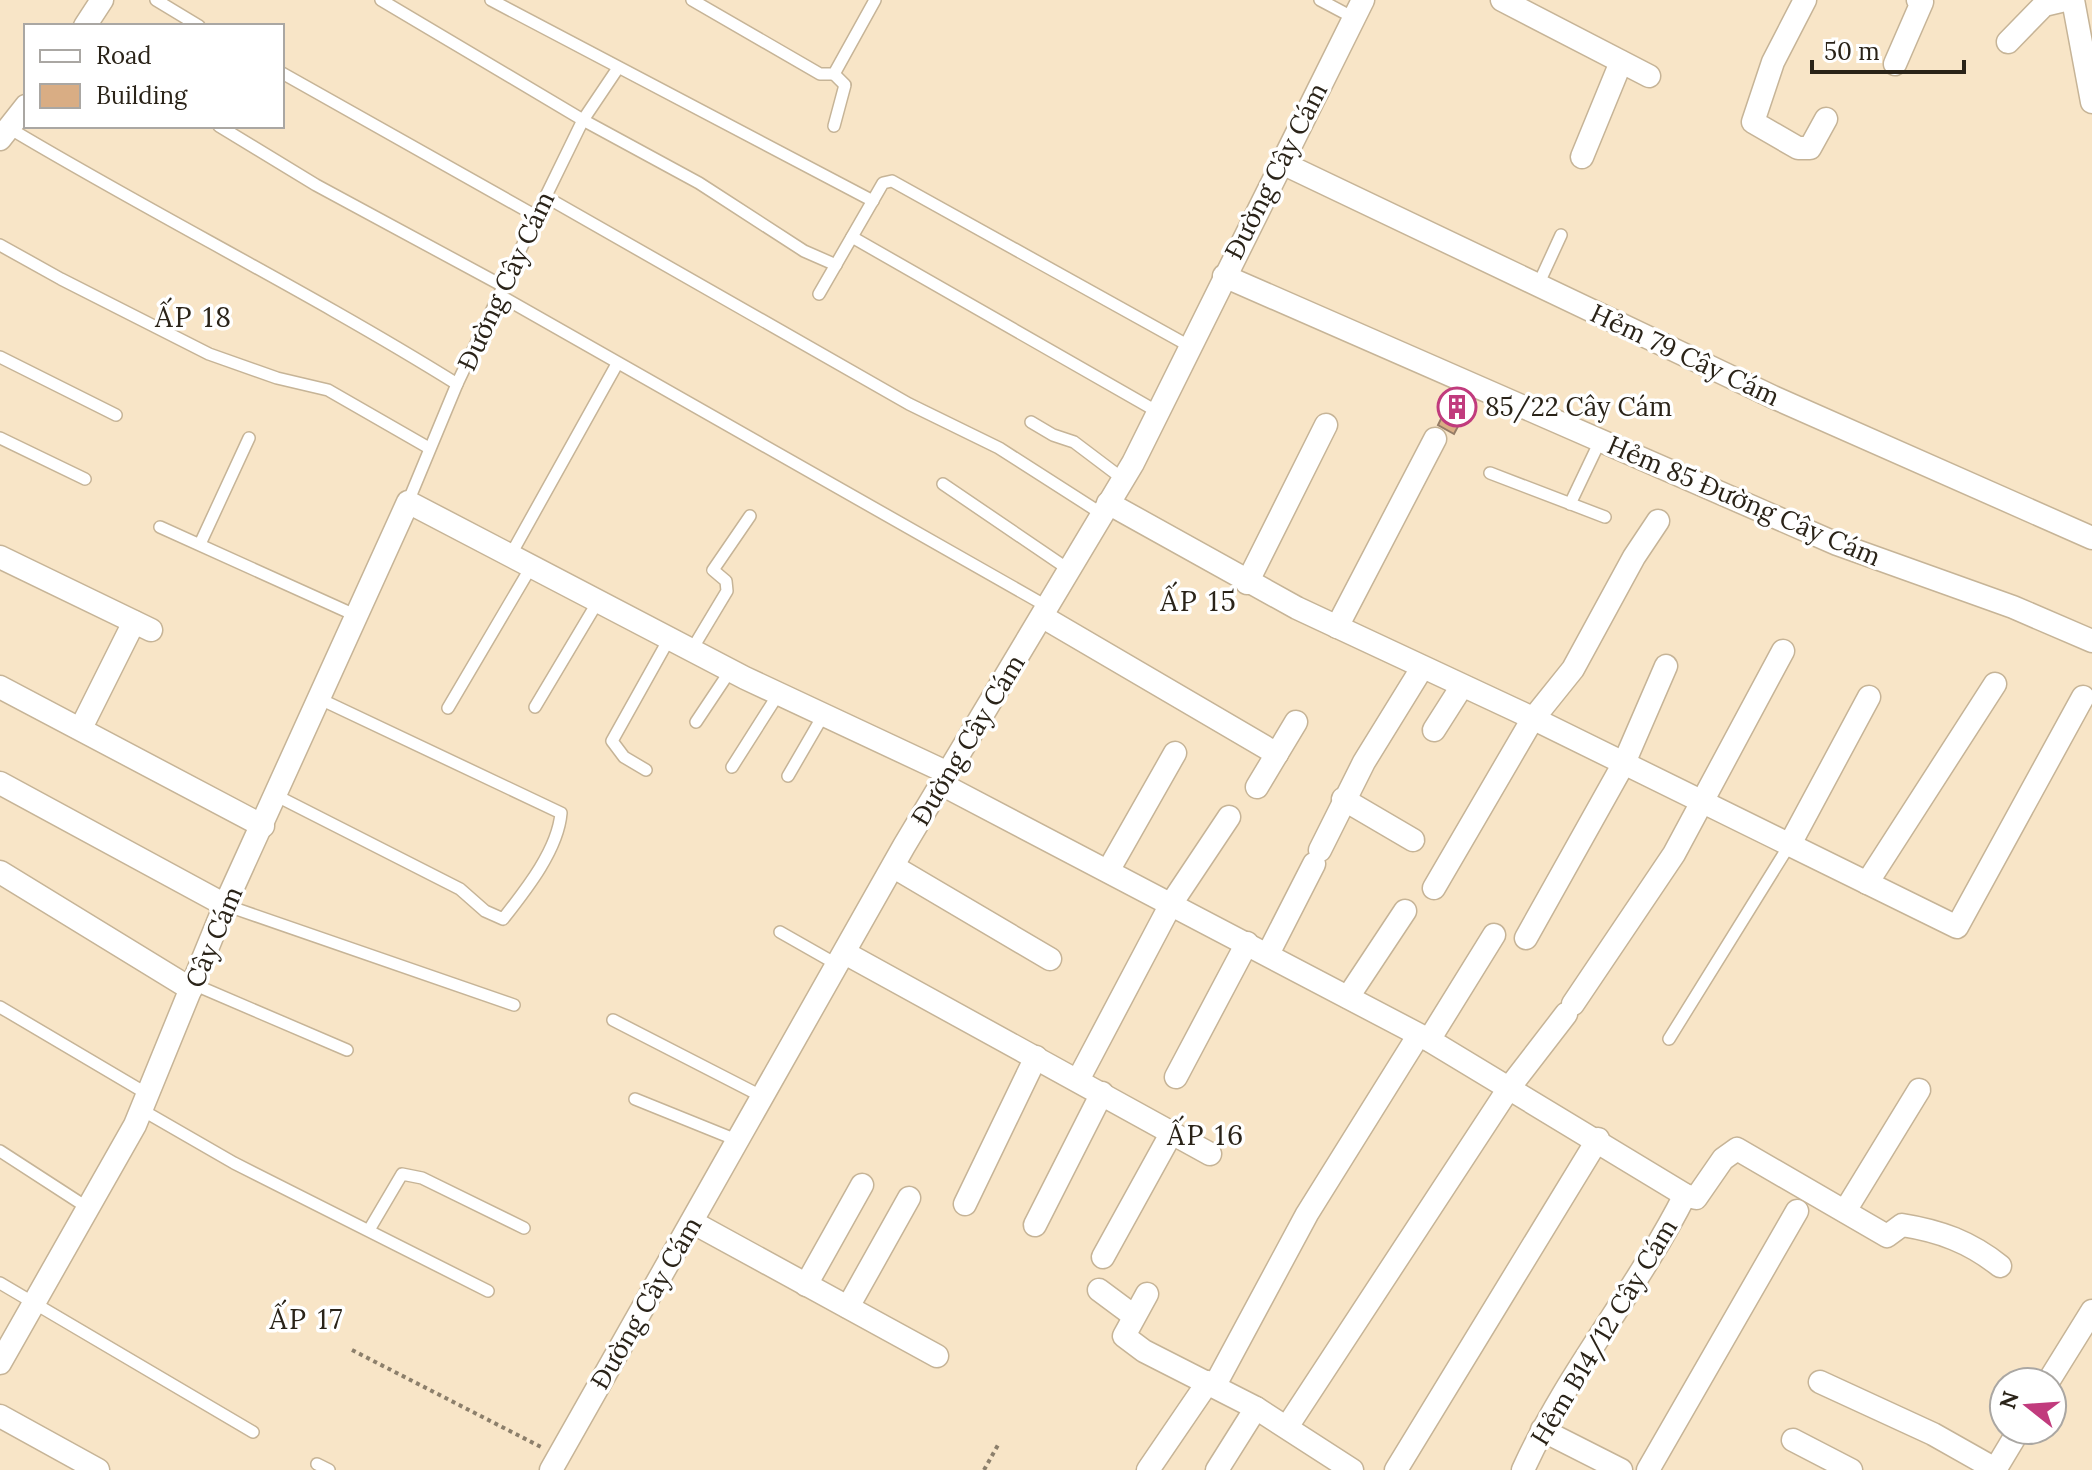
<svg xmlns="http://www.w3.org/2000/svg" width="2092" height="1470" viewBox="0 0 2092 1470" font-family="Lora,serif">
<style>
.building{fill:#d9ad84;stroke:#957c66;stroke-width:2}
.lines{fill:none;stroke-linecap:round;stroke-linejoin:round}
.lane-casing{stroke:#c6b497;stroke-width:14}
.street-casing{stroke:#c6b497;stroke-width:25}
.path{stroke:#8c7f6b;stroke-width:4;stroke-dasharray:4 4;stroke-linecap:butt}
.lane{stroke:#fff;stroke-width:11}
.street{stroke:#fff;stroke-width:22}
.labels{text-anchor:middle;stroke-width:7;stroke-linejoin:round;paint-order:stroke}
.street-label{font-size:26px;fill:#2a2318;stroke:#fff}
.poi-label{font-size:26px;fill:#2a2318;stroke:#fff;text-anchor:start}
.neighbourhood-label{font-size:28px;letter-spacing:2px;fill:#2a2318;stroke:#fff}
</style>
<rect width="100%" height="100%" fill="#f8e5c7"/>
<!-- building -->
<polygon class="building" points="1454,392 1472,400 1454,434 1438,425"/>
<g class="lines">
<!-- lane casing -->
<g class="lane-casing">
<g id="lane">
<polyline points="156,0 199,26"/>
<polyline points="381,0 583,120 699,183 804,251 836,265"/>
<polyline points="491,0 873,201"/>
<polyline points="692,0 820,74 834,74 875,0"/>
<polyline points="1320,0 1354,18"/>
<polyline points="282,73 536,216"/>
<polyline points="219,126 316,185 503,286"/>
<polyline points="834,126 845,85 834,74"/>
<path d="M9,128C156,216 311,293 457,384"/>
<polyline points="546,197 909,404 999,448 1102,514"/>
<polyline points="852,237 1158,412"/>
<polyline points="0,245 61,279 209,354 277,378 328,390 429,448"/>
<polyline points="1538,285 1561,235"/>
<polyline points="819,294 883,183 892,181 1191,347"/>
<polyline points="499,295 1048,607"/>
<polyline points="0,357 116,415"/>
<polyline points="1031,422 1053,435 1074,442 1123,479"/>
<polyline points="0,438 85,479"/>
<polyline points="1490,473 1605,517"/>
<polyline points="943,484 1068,569"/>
<polyline points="408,502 457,384 542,204 583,120 618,68"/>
<polyline points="1570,504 1600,441"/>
<polyline points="160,527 357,616"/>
<polyline points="200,544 249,438"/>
<polyline points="510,556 617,364"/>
<polyline points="691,651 727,591 726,581 713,570 750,516"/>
<polyline points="535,707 597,603"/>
<polyline points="448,708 531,567"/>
<polyline points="696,722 730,671"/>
<polyline points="732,767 779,693"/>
<polyline points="646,770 624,757 612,741 669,639"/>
<polyline points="788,776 824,714"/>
<path d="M277,796L460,889L485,911L503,919C525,891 558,850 561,813L320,699"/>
<polyline points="225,905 514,1005"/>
<polyline points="780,932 838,965"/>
<polyline points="193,984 347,1050"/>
<polyline points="0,1007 149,1095"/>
<polyline points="613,1020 763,1097"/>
<polyline points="1669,1039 1790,844"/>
<polyline points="635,1099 739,1141"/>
<polyline points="142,1110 234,1163 488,1291"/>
<polyline points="0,1151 88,1208"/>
<polyline points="369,1230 402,1174 422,1178 524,1228"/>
<polyline points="0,1283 253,1432"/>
<polyline points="317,1464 329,1470"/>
</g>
</g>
<!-- street casing -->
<g class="street-casing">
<g id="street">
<polyline points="1502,0 1649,76"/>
<polyline points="1805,0 1773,62 1753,122 1798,148 1810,148 1826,119"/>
<polyline points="2073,0 2092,102"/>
<polyline points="85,26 102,0"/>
<polyline points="2008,42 2044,5 2065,0"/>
<polyline points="1895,64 1922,2 1918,0"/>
<polyline points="0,139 26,106"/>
<polyline points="1582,157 1621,62"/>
<polyline points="1282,163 1773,397 2092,538"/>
<polyline points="1224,276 1837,544 2013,607 2092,641"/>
<polyline points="1108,503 1297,608 1524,714 1957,927 2083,697"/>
<polyline points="0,557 151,630"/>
<polyline points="1247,583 1326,425"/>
<polyline points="1043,617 1277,754"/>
<polyline points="1337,627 1435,439"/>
<polyline points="0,687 263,826"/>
<polyline points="81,728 134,622"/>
<polyline points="1434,730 1462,686"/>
<polyline points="0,783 225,905"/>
<path d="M943,785L1429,1040L1685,1195L1696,1198L1723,1159L1737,1149L1887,1236L1902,1225C1940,1231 1970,1242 2000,1266"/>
<polyline points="1257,787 1296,722"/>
<polyline points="1343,799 1413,840"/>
<polyline points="1790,844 1869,697"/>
<polyline points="1320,850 1364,762 1422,668"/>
<polyline points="894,867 1050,959"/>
<polyline points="1108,871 1175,753"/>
<polyline points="0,872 191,989"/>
<polyline points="1867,883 1995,684"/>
<polyline points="1434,888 1532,720 1573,669 1634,557 1658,521"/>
<polyline points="1526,938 1624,763 1666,666"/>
<polyline points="845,953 1210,1154"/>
<polyline points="1268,954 1314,864"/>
<polyline points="1348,997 1405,911"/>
<polyline points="1573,1004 1674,854 1783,651"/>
<polyline points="1429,1040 1494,935"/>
<polyline points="1176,1077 1247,943"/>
<polyline points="1078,1080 1171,904 1229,817"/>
<polyline points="965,1204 1036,1057"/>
<polyline points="1845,1211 1919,1090"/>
<polyline points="692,1222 937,1356"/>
<polyline points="1035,1225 1102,1093"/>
<polyline points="1103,1257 1172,1132"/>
<polyline points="806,1285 862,1185"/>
<polyline points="1099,1290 1134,1316"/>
<polyline points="1147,1294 1124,1336 1144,1351 1256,1408 1352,1470"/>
<polyline points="848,1307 909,1198"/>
<polyline points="0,1363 135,1125 225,905 408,502 745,678 948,773"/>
<polyline points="1820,1382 1933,1434 1995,1469"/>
<polyline points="2048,1382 2092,1311"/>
<polyline points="1215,1385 1307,1214 1418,1036"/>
<polyline points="0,1416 98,1470"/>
<polyline points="1287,1427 1509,1088 1566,1014"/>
<polyline points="1542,1430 1621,1470"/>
<polyline points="1793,1440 1851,1470"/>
<polyline points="551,1470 904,846 1133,463 1363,0"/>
<polyline points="1148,1470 1208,1382"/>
<polyline points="1217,1470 1256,1408"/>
<polyline points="1396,1470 1598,1139"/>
<path d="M1523,1470C1567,1373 1637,1290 1685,1195"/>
<polyline points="1648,1470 1797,1211"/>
<polyline points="1995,1470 2019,1430"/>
</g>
</g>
<!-- path -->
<g class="path">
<polyline points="352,1350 543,1448"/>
<polyline points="984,1470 998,1445"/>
</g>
<!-- lane -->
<use href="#lane" class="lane"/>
<!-- street -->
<use href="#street" class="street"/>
</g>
<!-- icons -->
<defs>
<g id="building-ring" transform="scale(2)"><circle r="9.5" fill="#fff" stroke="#c13b7d" stroke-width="1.5"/><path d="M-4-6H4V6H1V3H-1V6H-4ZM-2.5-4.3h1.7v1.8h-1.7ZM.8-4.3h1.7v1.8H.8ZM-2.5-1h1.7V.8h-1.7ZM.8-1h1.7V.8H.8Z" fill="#c13b7d"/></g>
</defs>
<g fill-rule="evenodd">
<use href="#building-ring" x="1457" y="407"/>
</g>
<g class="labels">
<!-- street labels -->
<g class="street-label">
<text transform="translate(1276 171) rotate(-63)" y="9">Đường Cây Cám</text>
<text transform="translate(506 281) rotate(-65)" y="9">Đường Cây Cám</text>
<text transform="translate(1685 355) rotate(25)" y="9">Hẻm 79 Cây Cám</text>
<text transform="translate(1744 501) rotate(23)" y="9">Hẻm 85 Đường Cây Cám</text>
<text transform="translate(968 740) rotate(-59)" y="9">Đường Cây Cám</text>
<text transform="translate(214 937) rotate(-67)" y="9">Cây Cám</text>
<text transform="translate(646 1303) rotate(-60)" y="9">Đường Cây Cám</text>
<text transform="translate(1604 1332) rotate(-59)" y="9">Hẻm B14/12 Cây Cám</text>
</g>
<!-- poi labels -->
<g class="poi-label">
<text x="1485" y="416">85/22 Cây Cám</text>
</g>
<!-- neighbourhood labels -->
<g class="neighbourhood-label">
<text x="194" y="327">ẤP 18</text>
<text x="1199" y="611">ẤP 15</text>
<text x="1206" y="1145">ẤP 16</text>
<text x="307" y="1329">ẤP 17</text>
</g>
</g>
<!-- legend -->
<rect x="24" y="24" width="260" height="104" fill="#ffffff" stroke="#aaa7a3" stroke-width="2"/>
<rect x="40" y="50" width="40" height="12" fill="#ffffff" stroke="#aaa7a3" stroke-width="2"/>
<text x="96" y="64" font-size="24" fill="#2a2318">Road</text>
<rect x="40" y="84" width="40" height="24" fill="#d9ad84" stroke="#aaa7a3" stroke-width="2"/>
<text x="96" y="104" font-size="24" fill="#2a2318">Building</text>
<!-- north arrow -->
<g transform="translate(2028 1406) rotate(287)"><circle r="38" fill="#ffffff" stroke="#aaa7a3" stroke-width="2"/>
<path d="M0-6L14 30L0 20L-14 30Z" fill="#c13b7d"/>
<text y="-12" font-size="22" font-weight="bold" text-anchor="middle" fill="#2a2318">N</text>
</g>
<!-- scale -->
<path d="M1812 60v12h152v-12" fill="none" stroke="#2a2318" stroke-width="4"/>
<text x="1824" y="60" font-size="24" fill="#2a2318" stroke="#ffffff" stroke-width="6" paint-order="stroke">50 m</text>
</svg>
